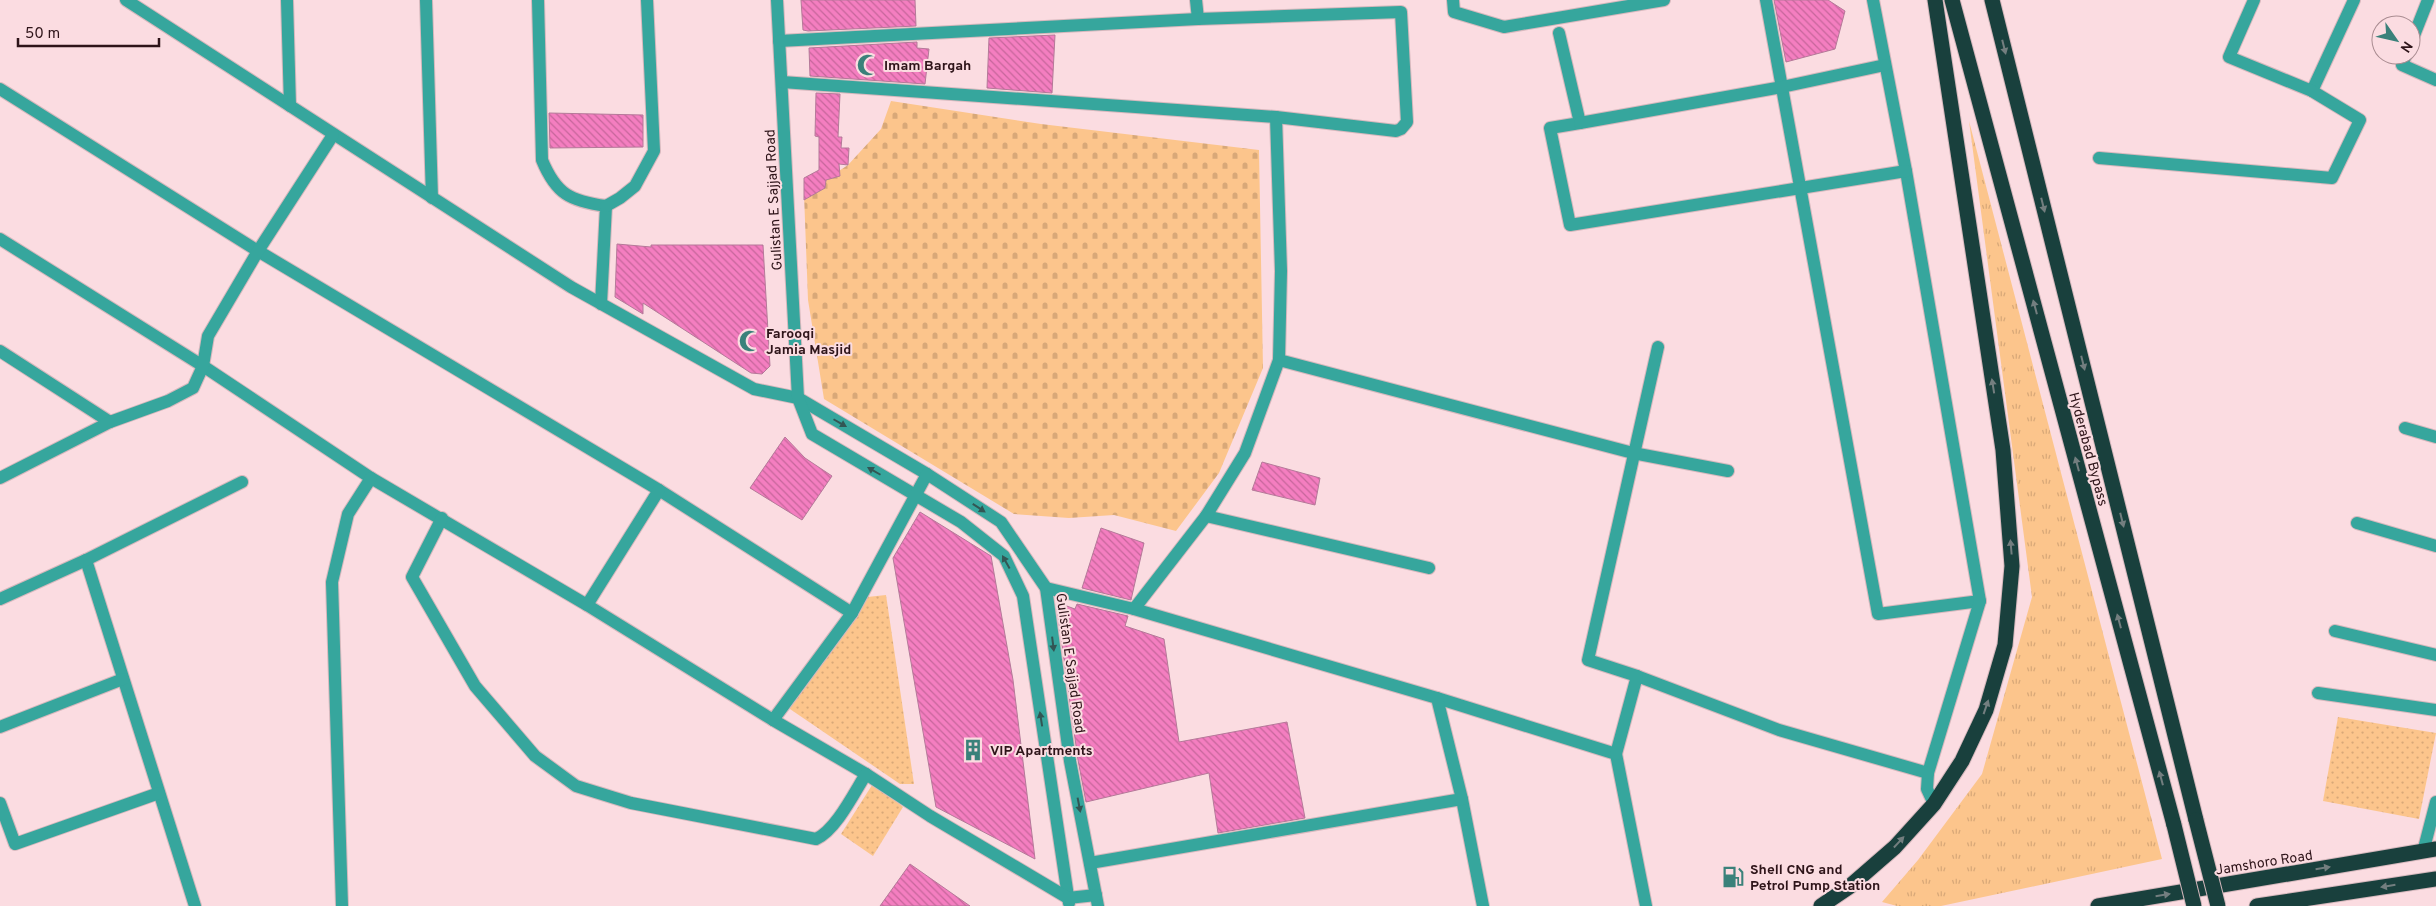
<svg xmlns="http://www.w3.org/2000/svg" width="2436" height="906" viewBox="0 0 2436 906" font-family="Overpass,sans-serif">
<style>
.grass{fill:url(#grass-tufts)}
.cemetery{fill:url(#cemetery-stones)}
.park{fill:url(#park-dots)}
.building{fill:url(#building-back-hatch);stroke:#b57999}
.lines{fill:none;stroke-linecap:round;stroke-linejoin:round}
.minor-casing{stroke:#d6b8bd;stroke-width:14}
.highway-casing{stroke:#d6b8bd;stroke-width:17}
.minor{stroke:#36a69d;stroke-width:12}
.highway{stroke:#19403d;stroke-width:15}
.highway-bridge-casing{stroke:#d6b8bd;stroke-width:17;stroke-linecap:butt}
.highway-bridge{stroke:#19403d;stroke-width:15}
.oneway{fill:#737e7f}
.oneway2{fill:#325654}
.labels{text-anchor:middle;stroke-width:4;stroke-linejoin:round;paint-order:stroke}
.poi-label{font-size:14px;font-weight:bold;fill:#2e1419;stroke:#fbdce1;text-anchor:start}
.street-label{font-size:14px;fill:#2e1419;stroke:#fbdce1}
</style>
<defs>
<pattern id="grass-tufts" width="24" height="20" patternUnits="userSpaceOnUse" patternTransform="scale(1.25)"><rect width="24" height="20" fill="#fcc58c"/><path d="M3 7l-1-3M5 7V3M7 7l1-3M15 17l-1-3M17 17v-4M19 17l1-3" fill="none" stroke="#d8a878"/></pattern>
<pattern id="cemetery-stones" width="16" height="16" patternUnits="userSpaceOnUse" patternTransform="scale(1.25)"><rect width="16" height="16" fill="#fcc58c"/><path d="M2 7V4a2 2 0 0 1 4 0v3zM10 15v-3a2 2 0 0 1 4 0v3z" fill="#d8a878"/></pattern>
<pattern id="park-dots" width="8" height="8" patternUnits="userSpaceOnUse" patternTransform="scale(1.25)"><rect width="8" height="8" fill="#fcc58c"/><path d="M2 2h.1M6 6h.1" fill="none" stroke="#d8a878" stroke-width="1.8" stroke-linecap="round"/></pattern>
<pattern id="building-back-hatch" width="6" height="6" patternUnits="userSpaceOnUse" patternTransform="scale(1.25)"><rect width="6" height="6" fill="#f47ec0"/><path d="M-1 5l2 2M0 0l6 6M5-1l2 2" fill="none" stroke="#c6669b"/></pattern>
</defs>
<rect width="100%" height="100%" fill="#fbdce1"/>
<!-- grass -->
<polygon class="grass" points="1969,121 2162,859 1941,906 1897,906 1882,902 1918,860 1982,774 2032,597"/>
<!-- cemetery -->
<polygon class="cemetery" points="891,101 1041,124 1259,150 1263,368 1219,473 1176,531 1114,515 1069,518 1014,514 824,399 808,300 804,194 848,165 881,129"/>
<!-- park -->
<g class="park">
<polygon points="886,595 914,784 900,784 787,707 867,597"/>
<polygon points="2338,717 2436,733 2419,819 2323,801"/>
<polygon points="874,782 903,807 873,856 841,834"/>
</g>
<!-- building -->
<g class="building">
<polygon points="801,0 915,0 916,26 808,31 803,30"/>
<polygon points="1774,0 1828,0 1845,11 1835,49 1786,62"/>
<polygon points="1055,35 1052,93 987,88 989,38"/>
<polygon points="917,42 917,48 929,49 925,84 810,76 809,48"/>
<polygon points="816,93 840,94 838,137 842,137 841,148 849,148 848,165 839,164 840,176 826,180 825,188 804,200 804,178 819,170 819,137 815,136"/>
<polygon points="549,113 643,115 643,147 550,148"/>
<polygon points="617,244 651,247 651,245 763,245 770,366 762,374 751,373 643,303 643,314 615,297"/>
<polygon points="785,437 805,458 832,476 802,520 750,488"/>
<polygon points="1262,462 1320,478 1315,505 1252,490"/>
<polygon points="920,512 991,556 1013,680 1035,859 936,807 893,558"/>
<polygon points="1101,528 1144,543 1131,600 1082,588"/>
<polygon points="1077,604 1128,616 1125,626 1164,639 1179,742 1287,722 1305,818 1218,833 1209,773 1086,802 1078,760 1057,609 1064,605 1075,609"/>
<polygon points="910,864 970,906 880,906"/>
</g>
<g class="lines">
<!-- minor casing -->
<g class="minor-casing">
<g id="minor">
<polyline points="126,0 571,287 754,389 798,398 927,474 1001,522 1046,588 1070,761 1098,906"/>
<polyline points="287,0 290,106"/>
<polyline points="426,0 432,198"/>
<path d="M538,0L542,160C556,194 570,201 606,206L601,304"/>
<polyline points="777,0 798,398 812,434 961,522 1004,556 1023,596 1069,903"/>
<polyline points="1196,0 1198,19"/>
<polyline points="1453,0 1454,12 1504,27 1664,0"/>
<polyline points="1766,0 1878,614 1980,601"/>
<polyline points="1873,0 1906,171 1980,601 1928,773 1927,789 1934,804"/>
<polyline points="1559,33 1580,123 1550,128 1570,225 1906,171"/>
<polyline points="779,41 1198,19 1401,12 1407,122 1401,129 1396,131 1276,117 782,82"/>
<polyline points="2411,43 2428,0"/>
<polyline points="2406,55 2402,65 2436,80"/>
<polyline points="0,89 258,251 659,490 852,613"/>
<polyline points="2312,91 2354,0"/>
<polyline points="1580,123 1782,87 1885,65"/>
<polyline points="2099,158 2332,178 2360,120 2312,91 2229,57 2254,0"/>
<polyline points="606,206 620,198 635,186 654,151 647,0"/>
<polyline points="0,239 203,366 371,478 587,605 773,720 866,774 930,816 1068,898 1096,895"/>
<polyline points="0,351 110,422"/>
<polyline points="1279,360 1633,453 1728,471"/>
<polyline points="2405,428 2436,437"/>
<polyline points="0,478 110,422 168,401 193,388 203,366 208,336 258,251 333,135"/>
<polyline points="1206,516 1429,568"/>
<path d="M442,518L412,577L475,686L535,756L576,786L631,803L816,839C836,830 854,793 866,774"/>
<polyline points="2357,523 2436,546"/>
<polyline points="86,560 195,906"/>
<polyline points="1046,588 1134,609 1206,516 1245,453 1279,360 1281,271 1276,117"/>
<polyline points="0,599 86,560 242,482"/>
<polyline points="587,605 659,490"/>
<polyline points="2335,631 2436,655"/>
<polyline points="1637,676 1779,730 1928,773"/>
<polyline points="2318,693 2436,710"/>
<polyline points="1437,698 1616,754 1646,906"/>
<polyline points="773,720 852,613 927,474"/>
<polyline points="0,727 123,679"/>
<polyline points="1616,754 1637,676 1588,660 1658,347"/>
<polyline points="1462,799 1483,906"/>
<polyline points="0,803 15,844 159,793"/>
<polyline points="2423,852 2436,802"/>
<polyline points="1090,863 1462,799 1437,698 1134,609"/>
<polyline points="342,906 332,582 348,514 371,478"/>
</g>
</g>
<!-- highway casing -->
<g class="highway-casing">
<g id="highway">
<polyline points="1952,0 2174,825"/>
<polyline points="1992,0 2196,820"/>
<polyline points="1821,906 1849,887 1895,847 1934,804 1962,761 1986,710 2005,645 2012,566 2003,450 1935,0"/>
<polyline points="2098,906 2436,849"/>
<polyline points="2257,906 2436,879"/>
</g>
</g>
<!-- minor -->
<use href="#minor" class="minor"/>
<!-- highway -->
<use href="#highway" class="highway"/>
<!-- highway-bridge casing -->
<g class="highway-bridge-casing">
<g id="highway-bridge">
<polyline points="2196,820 2218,906"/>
<polyline points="2174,825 2194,906"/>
</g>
</g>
<!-- highway-bridge -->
<use href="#highway-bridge" class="highway-bridge"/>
</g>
<!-- one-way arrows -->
<defs><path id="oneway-solid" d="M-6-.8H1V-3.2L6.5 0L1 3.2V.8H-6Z" transform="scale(1.25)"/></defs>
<g class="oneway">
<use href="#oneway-solid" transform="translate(2004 47) rotate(76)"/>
<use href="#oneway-solid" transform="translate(2043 205) rotate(76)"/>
<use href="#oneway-solid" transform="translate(2035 307) rotate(-105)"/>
<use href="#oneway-solid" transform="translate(2083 363) rotate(76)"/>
<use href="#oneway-solid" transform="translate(1993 386) rotate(-99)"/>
<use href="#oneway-solid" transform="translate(2077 464) rotate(-105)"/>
<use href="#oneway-solid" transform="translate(2122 520) rotate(76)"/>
<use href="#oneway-solid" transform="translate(2011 547) rotate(-95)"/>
<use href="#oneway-solid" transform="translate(2119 621) rotate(-105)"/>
<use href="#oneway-solid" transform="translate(1986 707) rotate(-71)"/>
<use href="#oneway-solid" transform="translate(2161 778) rotate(-105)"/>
<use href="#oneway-solid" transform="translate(1899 842) rotate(-47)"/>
<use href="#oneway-solid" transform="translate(2323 868) rotate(-9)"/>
<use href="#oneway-solid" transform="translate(2388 886) rotate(171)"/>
<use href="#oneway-solid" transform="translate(2163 895) rotate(-9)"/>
</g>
<g class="oneway2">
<use href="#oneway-solid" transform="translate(840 423) rotate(30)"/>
<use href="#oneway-solid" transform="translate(874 471) rotate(-150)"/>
<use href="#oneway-solid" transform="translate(979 508) rotate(33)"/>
<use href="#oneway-solid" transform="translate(1006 562) rotate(-119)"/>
<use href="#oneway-solid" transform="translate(1053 644) rotate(83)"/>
<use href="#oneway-solid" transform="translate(1041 719) rotate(-99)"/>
<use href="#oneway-solid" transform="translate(1079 805) rotate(79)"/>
</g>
<!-- icons -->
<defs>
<g id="mosque-bare" transform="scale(1.725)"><path d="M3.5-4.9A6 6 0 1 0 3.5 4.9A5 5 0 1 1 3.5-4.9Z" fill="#3a817a" stroke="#fbdce1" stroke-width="2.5" paint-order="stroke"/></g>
<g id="building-bare" transform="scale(1.725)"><path d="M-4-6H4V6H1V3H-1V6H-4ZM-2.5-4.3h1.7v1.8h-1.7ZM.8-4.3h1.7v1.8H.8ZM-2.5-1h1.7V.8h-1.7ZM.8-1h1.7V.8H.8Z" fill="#3a817a" stroke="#fbdce1" stroke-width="2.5" paint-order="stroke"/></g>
<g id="fuel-bare" transform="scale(1.725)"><path d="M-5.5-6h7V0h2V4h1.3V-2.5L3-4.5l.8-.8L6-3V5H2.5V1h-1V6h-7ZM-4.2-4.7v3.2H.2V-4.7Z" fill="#3a817a" stroke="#fbdce1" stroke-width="2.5" paint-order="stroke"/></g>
</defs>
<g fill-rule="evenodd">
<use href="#mosque-bare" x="868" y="65"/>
<use href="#mosque-bare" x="750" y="341"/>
<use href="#building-bare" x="973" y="750"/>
<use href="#fuel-bare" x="1733" y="877"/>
</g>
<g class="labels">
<!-- poi labels -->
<g class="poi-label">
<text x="884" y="70">Imam Bargah</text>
<text x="766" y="338">Farooqi<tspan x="766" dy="16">Jamia Masjid</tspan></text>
<text x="990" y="755">VIP Apartments</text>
<text x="1750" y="874">Shell CNG and<tspan x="1750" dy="16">Petrol Pump Station</tspan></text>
</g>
<!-- street labels -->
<g class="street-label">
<text transform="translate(773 200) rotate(-93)" y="5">Gulistan E Sajjad Road</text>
<text transform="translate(2089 449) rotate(75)" y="5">Hyderabad Bypass</text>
<text transform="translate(1071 663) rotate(82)" y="5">Gulistan E Sajjad Road</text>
<text transform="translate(2264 862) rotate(-9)" y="5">Jamshoro Road</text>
</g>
</g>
<!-- north arrow -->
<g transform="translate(2396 40) rotate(124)"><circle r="24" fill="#fbdce1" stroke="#a98c91"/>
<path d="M0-4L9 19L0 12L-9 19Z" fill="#3a817a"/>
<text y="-8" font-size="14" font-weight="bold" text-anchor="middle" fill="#2e1419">N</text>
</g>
<!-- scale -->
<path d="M18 38v8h141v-8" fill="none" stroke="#2e1419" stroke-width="2.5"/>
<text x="25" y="38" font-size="15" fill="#2e1419" stroke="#fbdce1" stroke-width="4" paint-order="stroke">50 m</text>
</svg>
